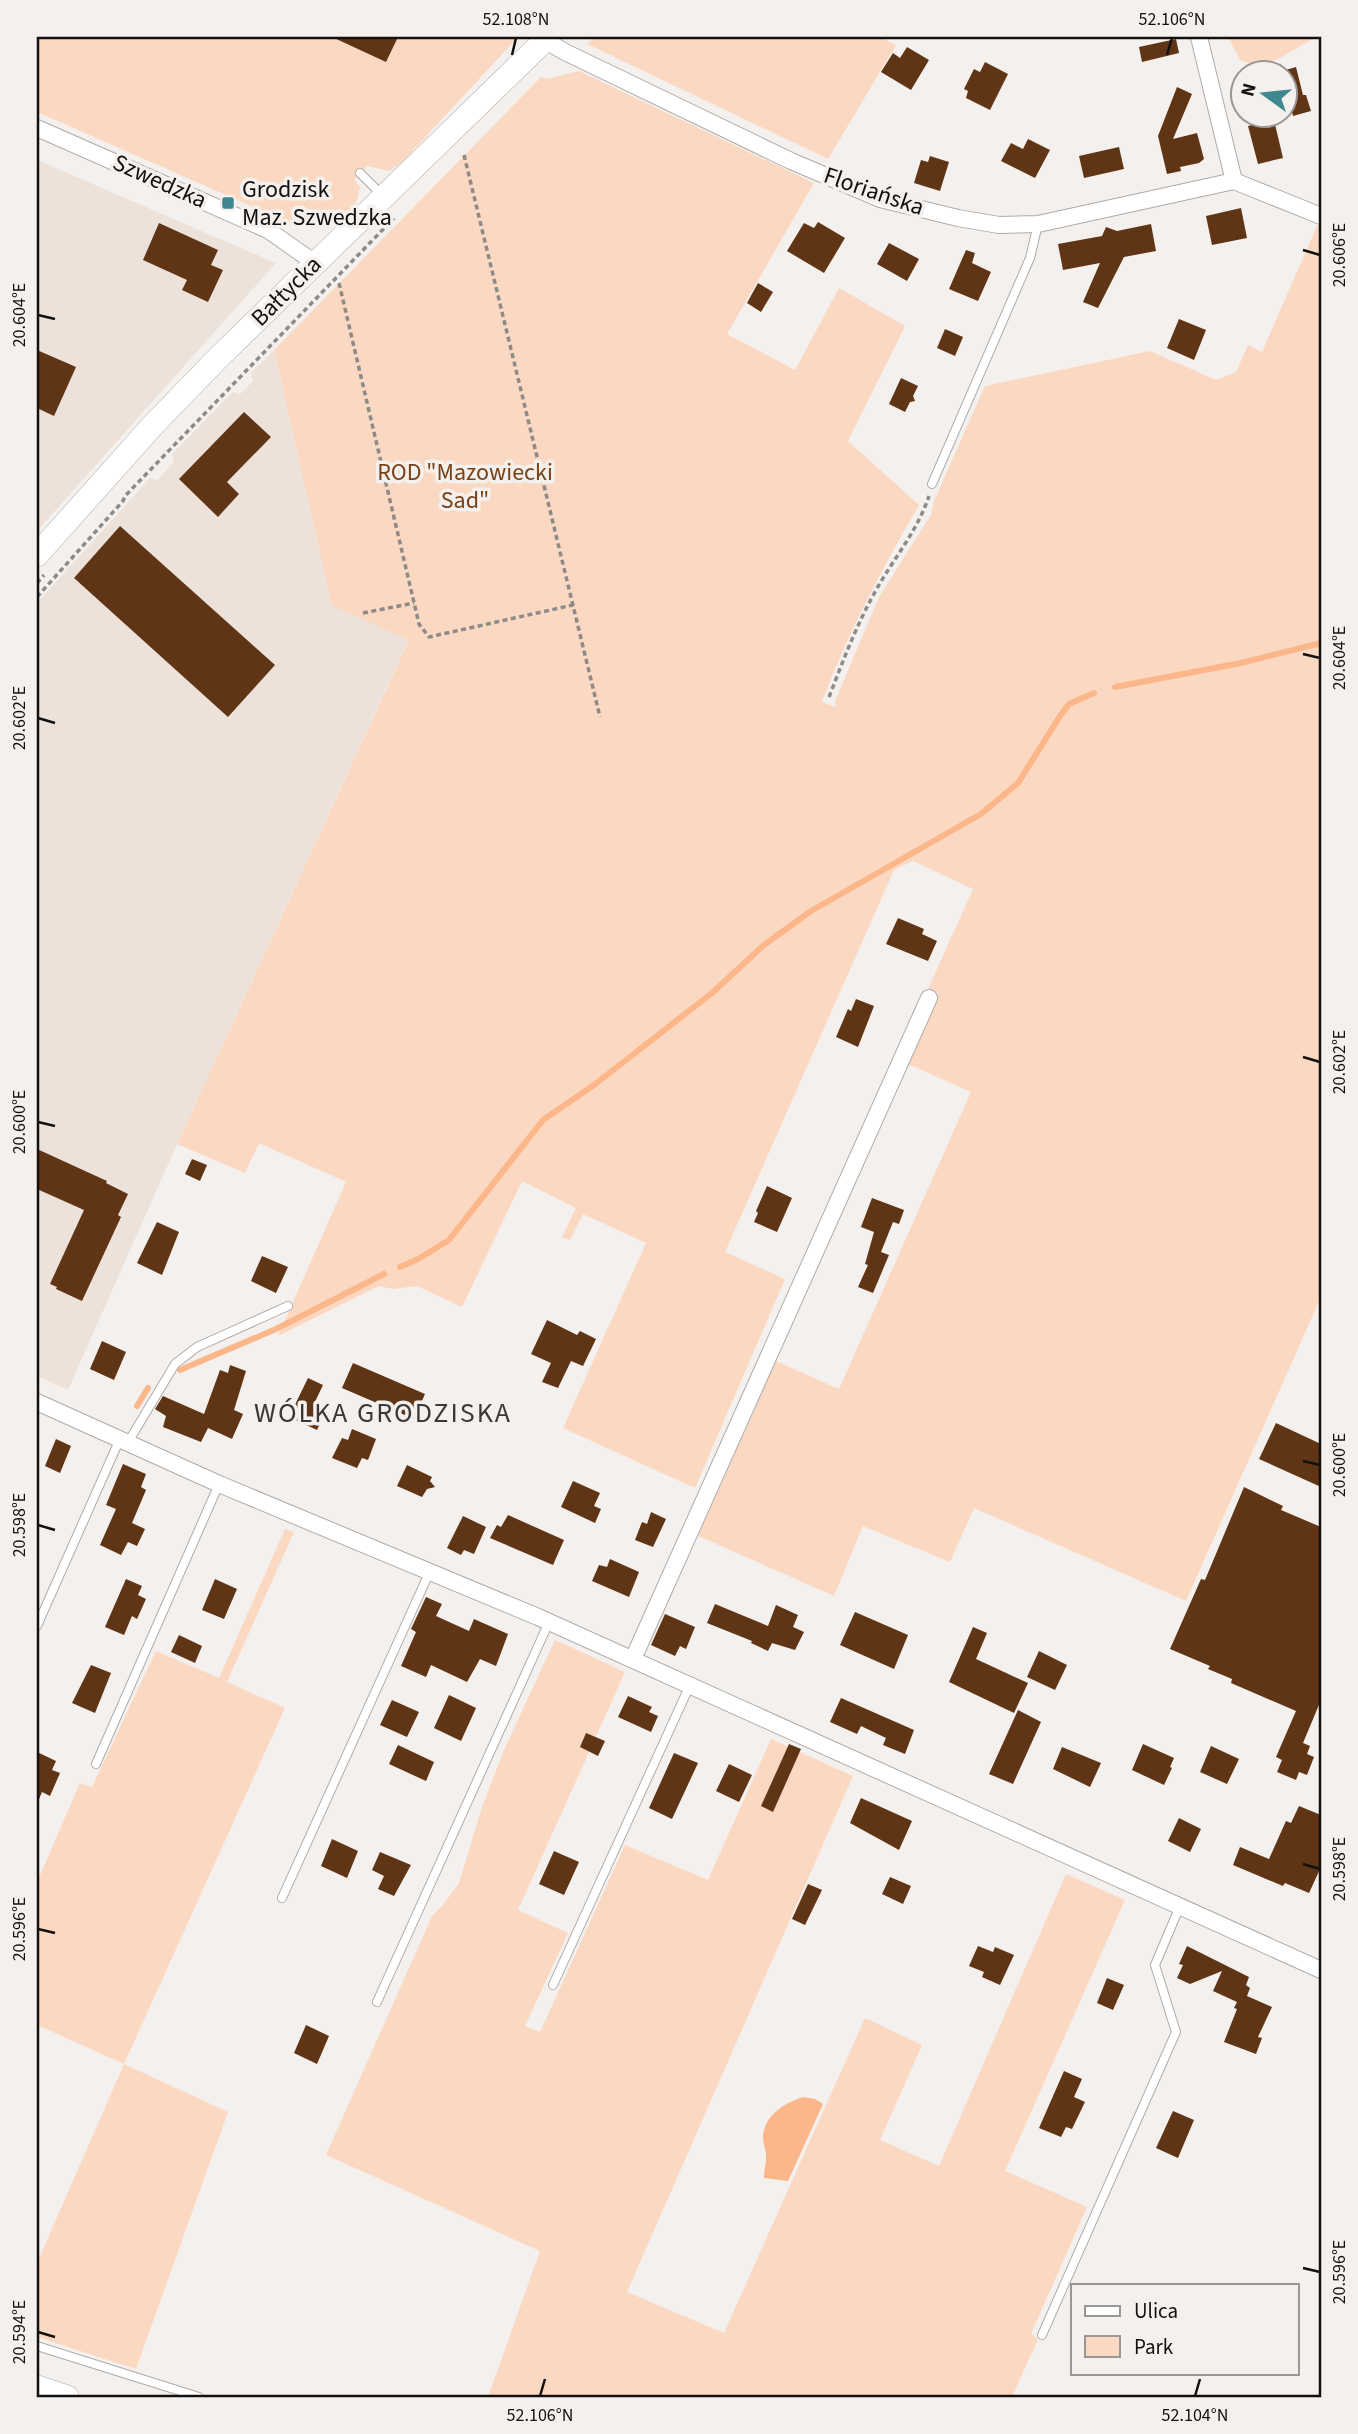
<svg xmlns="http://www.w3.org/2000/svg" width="1358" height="2434" viewBox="0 0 1358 2434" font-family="'Source Sans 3',sans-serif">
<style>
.built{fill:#ede2da}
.green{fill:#fbd8c1}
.water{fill:#fbb789}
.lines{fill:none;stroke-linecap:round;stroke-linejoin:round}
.stream{stroke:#fbb789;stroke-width:6}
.building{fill:#5f3516}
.lane-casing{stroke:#afaba8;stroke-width:10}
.street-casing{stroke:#afaba8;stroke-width:18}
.secondary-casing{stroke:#afaba8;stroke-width:24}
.path{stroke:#8d8a88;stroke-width:3.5;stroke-dasharray:5 3.5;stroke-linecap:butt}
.lane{stroke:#fff;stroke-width:8}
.street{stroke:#fff;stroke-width:16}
.secondary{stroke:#fff;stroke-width:23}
.ticks{fill:none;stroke:#131110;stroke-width:2.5}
.poi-dot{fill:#40888f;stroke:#f4f0ed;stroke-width:2.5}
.labels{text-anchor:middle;stroke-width:7;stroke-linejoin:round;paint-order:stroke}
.street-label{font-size:24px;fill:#131110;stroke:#f4f0ed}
.poi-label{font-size:24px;fill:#131110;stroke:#f4f0ed;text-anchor:start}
.park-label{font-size:24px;fill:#794319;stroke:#f4f0ed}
.quarter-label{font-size:28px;letter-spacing:2px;fill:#3c3836;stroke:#f4f0ed}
.neatline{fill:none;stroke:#131110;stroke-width:2.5}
.ticks-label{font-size:18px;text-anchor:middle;fill:#131110}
</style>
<rect width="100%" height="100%" fill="#f4f0ed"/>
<!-- built -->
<g class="built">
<polygon points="37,160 276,263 37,531"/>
<polygon points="274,350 332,605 409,639 177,1144 68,1390 37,1376 37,603 150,478 157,480 174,462 172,454 233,392 240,394 253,381 251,373"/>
</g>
<!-- green -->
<g class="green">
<path d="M37,37H518L403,161L390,171L367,166L354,180L360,187C352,237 323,228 285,221L37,112Z"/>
<polygon points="594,37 880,37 896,45 828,159 587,44"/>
<polygon points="1228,37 1316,37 1278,59 1259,67 1240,60"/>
<path d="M579,71L814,183L727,334L795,370L839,288L905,326L848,441L919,505C882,569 848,632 822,702L836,707L835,701L879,597L931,515L934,501L985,386L1150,351L1216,380L1236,372L1248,345L1262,352L1317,226L1321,228V1297L1186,1601L974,1508L950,1562L863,1526L834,1596L698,1536L776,1361L839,1389L971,1092L908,1064L938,993L928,989L973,889L913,861L894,870L725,1252L785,1279L695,1488L563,1428L646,1243L583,1214L570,1240L562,1237L576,1208L522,1181L462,1307L417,1286L393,1289L379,1286L278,1336L346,1182L259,1143L245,1173L177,1144L409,640L332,606L274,350L541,77L547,79Z"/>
<polygon points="285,1529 294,1532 227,1682 285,1708 124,2064 228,2112 136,2369 37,2337 37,2263 124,2064 37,2025 37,1882 80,1783 92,1787 156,1651 219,1678"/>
<polygon points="555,1640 625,1672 518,1910 568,1933 525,2026 540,2032 625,1845 708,1880 771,1739 853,1776 627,2292 724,2333 865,2018 922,2045 880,2140 939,2166 1066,1874 1125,1900 1005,2171 1087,2207 1031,2334 1038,2339 1012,2397 488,2397 540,2251 326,2155 432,1916 443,1905 459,1883 482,1807 504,1750"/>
</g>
<!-- water -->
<path class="water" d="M803,2097L815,2099L823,2104L788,2181L764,2178C764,2172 765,2167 766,2161C767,2154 764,2146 763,2139C763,2116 784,2103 803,2097Z"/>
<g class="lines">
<!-- stream -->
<g class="stream">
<polyline points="1115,687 1241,663 1321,643"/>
<polyline points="400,1267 420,1258 449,1240 543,1120 594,1085 712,993 764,945 811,911 981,814 1018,783 1060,716 1069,704 1094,693"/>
<polyline points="180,1370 276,1329 384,1274"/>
<polyline points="137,1406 148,1388"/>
</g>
</g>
<!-- building -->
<g class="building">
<polygon points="332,37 398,37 386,62"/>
<polygon points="1176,39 1179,53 1142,62 1139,47"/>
<polygon points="907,47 929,60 911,90 881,72 893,53 900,58"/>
<polygon points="985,62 1008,74 990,110 966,98 968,91 964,89 974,69 980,72"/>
<polygon points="1296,67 1303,95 1306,95 1311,111 1293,116 1284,82 1284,74 1282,71"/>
<polygon points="1177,87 1192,94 1173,139 1197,133 1204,159 1199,163 1180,167 1181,171 1167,174 1158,136"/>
<polygon points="1274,120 1283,158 1258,164 1248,126"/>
<polygon points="1028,139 1050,150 1035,178 1001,161 1011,143 1023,149"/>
<polygon points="1119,147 1124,169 1084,178 1079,156"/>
<polygon points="930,156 949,162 940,191 914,183 921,160 928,162"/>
<polygon points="1241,208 1247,238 1212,245 1206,216"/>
<polygon points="818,222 845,238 824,273 787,251 804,223 814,228"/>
<polygon points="159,223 218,250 211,265 223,270 208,302 182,290 187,280 143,260"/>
<polygon points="1151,224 1156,251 1124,257 1098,308 1083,302 1100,263 1063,270 1058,244 1102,236 1106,227 1117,231"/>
<polygon points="889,243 919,259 907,281 877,264"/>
<polygon points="966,250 975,253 972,263 991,272 978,301 949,289"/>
<polygon points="758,283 773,292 761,312 747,303"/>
<polygon points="1179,319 1206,330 1194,360 1167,348"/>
<polygon points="945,329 963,337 955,356 937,348"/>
<polygon points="37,350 76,367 54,416 37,408"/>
<polygon points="901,378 918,386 913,396 915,401 910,402 905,412 889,404"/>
<polygon points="244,412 271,437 227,482 239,494 218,517 179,479"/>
<polygon points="120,526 275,665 228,717 74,578"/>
<polygon points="898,918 924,929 922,934 937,941 928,961 886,944"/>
<polygon points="856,999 874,1006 858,1047 836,1037 848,1009 851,1011"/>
<polygon points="37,1149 107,1181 106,1183 128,1194 118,1215 121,1217 82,1301 56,1289 57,1287 50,1284 84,1210 37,1189"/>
<polygon points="192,1159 207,1165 200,1181 185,1174"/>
<polygon points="767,1186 792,1198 777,1232 754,1222 758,1213 756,1211"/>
<polygon points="872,1198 904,1210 899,1224 893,1222 881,1252 889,1255 873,1293 858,1287 868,1265 865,1264 874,1232 861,1227"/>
<polygon points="157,1222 179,1232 162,1275 137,1263"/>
<polygon points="262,1256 288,1267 276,1293 251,1281"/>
<polygon points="547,1320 577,1335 580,1331 596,1339 583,1366 571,1361 558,1388 542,1382 551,1363 531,1354"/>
<polygon points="102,1341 126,1352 114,1380 90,1369"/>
<polygon points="353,1363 425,1394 414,1419 342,1388"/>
<polygon points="230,1365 246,1371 234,1410 243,1414 232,1439 208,1428 201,1442 163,1427 166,1416 155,1409 163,1396 204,1414 220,1370 228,1373"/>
<polygon points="308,1378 323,1385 313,1406 325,1412 317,1430 289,1417"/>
<polygon points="1276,1423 1321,1444 1321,1487 1259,1459"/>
<polygon points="352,1429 376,1439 368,1460 362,1458 357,1468 332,1458 342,1438 348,1440"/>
<polygon points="56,1439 71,1446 60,1473 45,1466"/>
<polygon points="123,1464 146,1474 141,1487 146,1490 132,1523 145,1529 137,1546 128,1542 121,1555 100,1545 116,1509 106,1505"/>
<polygon points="407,1465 432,1477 430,1481 435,1487 427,1489 422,1497 397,1486"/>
<polygon points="573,1481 600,1493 594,1506 601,1509 595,1523 561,1507"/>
<polygon points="1244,1487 1283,1506 1281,1510 1321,1527 1321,1700 1303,1743 1310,1746 1307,1754 1314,1757 1307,1775 1299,1772 1296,1780 1277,1772 1282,1760 1276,1757 1296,1711 1231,1683 1232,1679 1208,1669 1210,1666 1170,1649 1201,1579 1205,1580"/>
<polygon points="651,1512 666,1519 653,1547 635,1540 642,1522 647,1524"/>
<polygon points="508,1515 564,1540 553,1565 490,1538 497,1525 501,1527"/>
<polygon points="463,1516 486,1527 474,1554 464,1550 461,1555 447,1548"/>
<polygon points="610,1559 639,1572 629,1597 592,1581 599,1565 607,1567"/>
<polygon points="126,1579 142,1586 138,1595 146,1599 137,1619 132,1616 124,1635 105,1627"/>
<polygon points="215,1579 237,1589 224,1619 202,1610"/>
<polygon points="426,1597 442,1604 436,1616 469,1631 474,1619 508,1634 496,1666 480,1659 467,1682 431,1665 426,1677 401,1666 416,1632 411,1629"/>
<polygon points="715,1604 768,1626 776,1605 798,1615 793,1627 804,1632 795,1650 772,1643 768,1651 751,1643 752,1641 707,1623"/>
<polygon points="855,1612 908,1635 894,1669 840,1645"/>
<polygon points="665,1614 695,1627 686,1649 680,1646 675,1656 651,1645"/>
<polygon points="973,1627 987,1633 976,1659 1028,1683 1014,1713 949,1682"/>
<polygon points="179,1635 202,1646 195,1663 171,1652"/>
<polygon points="1039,1651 1067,1665 1055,1690 1027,1677"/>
<polygon points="91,1665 111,1673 95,1713 72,1703"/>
<polygon points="449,1695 476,1708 461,1741 434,1728"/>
<polygon points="628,1696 652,1707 649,1712 658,1716 651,1732 618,1717"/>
<polygon points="841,1698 914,1730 905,1754 883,1745 886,1738 861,1726 857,1734 830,1722"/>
<polygon points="392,1700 419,1712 407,1737 380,1725"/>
<polygon points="1018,1710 1041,1722 1013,1784 989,1774"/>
<polygon points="586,1733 605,1741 598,1756 580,1747"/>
<polygon points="789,1744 801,1749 773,1812 761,1806"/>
<polygon points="1143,1744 1174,1758 1170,1767 1172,1768 1164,1785 1132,1770"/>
<polygon points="398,1745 434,1762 426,1781 389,1764"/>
<polygon points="1211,1746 1239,1759 1227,1784 1200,1772"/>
<polygon points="1062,1747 1101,1763 1090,1787 1053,1769"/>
<polygon points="37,1752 56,1761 52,1770 60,1773 50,1796 42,1792 37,1804"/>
<polygon points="674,1753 698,1763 672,1819 649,1808"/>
<polygon points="729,1764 752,1775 739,1802 716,1791"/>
<polygon points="861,1798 912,1821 899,1850 850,1823"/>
<polygon points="1299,1806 1321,1815 1321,1867 1309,1893 1285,1883 1283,1886 1233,1865 1240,1847 1269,1859 1286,1821 1291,1823"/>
<polygon points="1179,1818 1201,1829 1190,1852 1168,1841"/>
<polygon points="332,1839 358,1851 347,1878 321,1866"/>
<polygon points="554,1851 579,1862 564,1895 539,1884"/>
<polygon points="380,1852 411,1865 394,1896 378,1889 384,1876 372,1870"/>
<polygon points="890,1877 911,1886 903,1904 882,1894"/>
<polygon points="808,1884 822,1890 805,1925 792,1919"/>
<polygon points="978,1946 993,1952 995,1947 1014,1955 1000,1985 982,1977 984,1972 969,1966"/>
<polygon points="1187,1946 1249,1977 1246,1985 1250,1988 1247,1996 1272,2007 1258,2037 1262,2038 1256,2054 1224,2042 1237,2009 1234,2008 1237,2002 1213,1991 1222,1971 1190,1984 1177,1978 1183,1965 1179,1964"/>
<polygon points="1107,1978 1124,1985 1113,2010 1097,2003"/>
<polygon points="306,2025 329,2036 317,2064 294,2053"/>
<polygon points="1064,2071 1082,2079 1074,2097 1085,2102 1072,2129 1066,2127 1061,2137 1039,2128"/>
<polygon points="1173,2111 1194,2120 1178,2158 1156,2148"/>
</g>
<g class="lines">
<!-- lane casing -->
<g class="lane-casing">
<g id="lane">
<polyline points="360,173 383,196"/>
<polyline points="932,484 1030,258 1038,224"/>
<polyline points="127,1444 175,1364 197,1347 288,1306"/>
<polyline points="37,1626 119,1441"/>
<polyline points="96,1764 219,1484"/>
<polyline points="282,1898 430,1571"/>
<polyline points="553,1985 690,1685"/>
<polyline points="377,2002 549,1622"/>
<polyline points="1042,2335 1176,2032 1155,1965 1180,1906"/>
<polyline points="37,2346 199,2397"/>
</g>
</g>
<!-- street casing -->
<g class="street-casing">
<g id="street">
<polyline points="539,37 565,52 791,161 880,199 958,218 999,225 1038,224 1234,181"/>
<polyline points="1199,37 1234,181"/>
<polyline points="37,128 268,230 315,263"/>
<polyline points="1234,181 1321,216"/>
<polyline points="37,1402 219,1484 538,1617 1321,1970"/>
<polyline points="633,1659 929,998"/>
</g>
</g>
<!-- secondary casing -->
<g class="secondary-casing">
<g id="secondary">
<polyline points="37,555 154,424 217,359 548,37"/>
<polyline points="37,2387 67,2397"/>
</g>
</g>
<!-- path -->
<g class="path">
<polyline points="464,155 600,717"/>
<polyline points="339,283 419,624 429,637 573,605"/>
<polyline points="37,583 44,575"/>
<polyline points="37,597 123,501 125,496 394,218"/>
<polyline points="363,613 414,603"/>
<path d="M829,697C843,661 856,626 875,592C893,559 917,532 929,496"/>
</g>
<!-- lane -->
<use href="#lane" class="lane"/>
<!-- street -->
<use href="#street" class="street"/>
<!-- secondary -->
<use href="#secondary" class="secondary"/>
</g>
<!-- ticks -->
<path class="ticks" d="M512,55L516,38M1167,55L1172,38M1303,250L1320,255M38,315L55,319M1303,654L1320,658M38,718L55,723M1303,1057L1320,1062M38,1122L55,1126M1303,1461L1320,1465M38,1525L55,1530M1303,1864L1320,1869M38,1929L55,1933M1303,2268L1320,2272M38,2332L55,2337M540,2396L545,2379M1195,2396L1200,2379"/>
<!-- markers -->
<rect class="poi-dot" x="221" y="196" width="14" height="14" rx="3.5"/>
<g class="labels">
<!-- street labels -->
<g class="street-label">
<text transform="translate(160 181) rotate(24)" y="8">Szwedzka</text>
<text transform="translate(874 191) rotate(19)" y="8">Floriańska</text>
<text transform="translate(286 291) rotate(-45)" y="8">Bałtycka</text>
</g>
<!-- poi labels -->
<g class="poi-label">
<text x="242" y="197">Grodzisk<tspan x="242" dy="28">Maz. Szwedzka</tspan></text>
</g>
<!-- park labels -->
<g class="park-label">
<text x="465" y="480">ROD "Mazowiecki<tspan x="465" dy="28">Sad"</tspan></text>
</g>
<!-- quarter labels -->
<g class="quarter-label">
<text x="383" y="1422">WÓLKA GRODZISKA</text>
</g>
</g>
<!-- border -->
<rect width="1358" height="2434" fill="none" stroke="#f4f0ed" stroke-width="77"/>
<!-- legend -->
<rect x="1071" y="2284" width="228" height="91" fill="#f4f0ed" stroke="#9a9795" stroke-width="2"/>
<rect x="1085" y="2306" width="35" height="10" fill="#ffffff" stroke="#9a9795" stroke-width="2"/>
<text x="1134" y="2318" font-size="21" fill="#131110">Ulica</text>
<rect x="1085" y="2336" width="35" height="21" fill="#fbd8c1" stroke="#9a9795" stroke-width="2"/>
<text x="1134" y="2354" font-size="21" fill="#131110">Park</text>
<!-- north arrow -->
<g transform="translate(1264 94) rotate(285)"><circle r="33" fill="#f4f0ed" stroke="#9a9795" stroke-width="2"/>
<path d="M0-5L12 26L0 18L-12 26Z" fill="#40888f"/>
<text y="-10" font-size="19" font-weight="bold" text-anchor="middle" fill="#131110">N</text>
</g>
<rect x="38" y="38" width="1282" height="2358" class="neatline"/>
<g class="ticks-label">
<text x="516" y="25">52.108°N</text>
<text x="1172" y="25">52.106°N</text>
<text transform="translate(1339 255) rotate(-90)" y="6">20.606°E</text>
<text transform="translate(19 315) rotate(-90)" y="6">20.604°E</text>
<text transform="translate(1339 658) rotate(-90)" y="6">20.604°E</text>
<text transform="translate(19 718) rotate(-90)" y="6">20.602°E</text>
<text transform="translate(1339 1062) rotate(-90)" y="6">20.602°E</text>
<text transform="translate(19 1122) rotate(-90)" y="6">20.600°E</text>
<text transform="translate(1339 1465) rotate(-90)" y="6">20.600°E</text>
<text transform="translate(19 1525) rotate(-90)" y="6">20.598°E</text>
<text transform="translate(1339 1869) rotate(-90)" y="6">20.598°E</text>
<text transform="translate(19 1929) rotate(-90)" y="6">20.596°E</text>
<text transform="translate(1339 2272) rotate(-90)" y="6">20.596°E</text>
<text transform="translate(19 2332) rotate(-90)" y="6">20.594°E</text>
<text x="540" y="2421">52.106°N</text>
<text x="1195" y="2421">52.104°N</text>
</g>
</svg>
